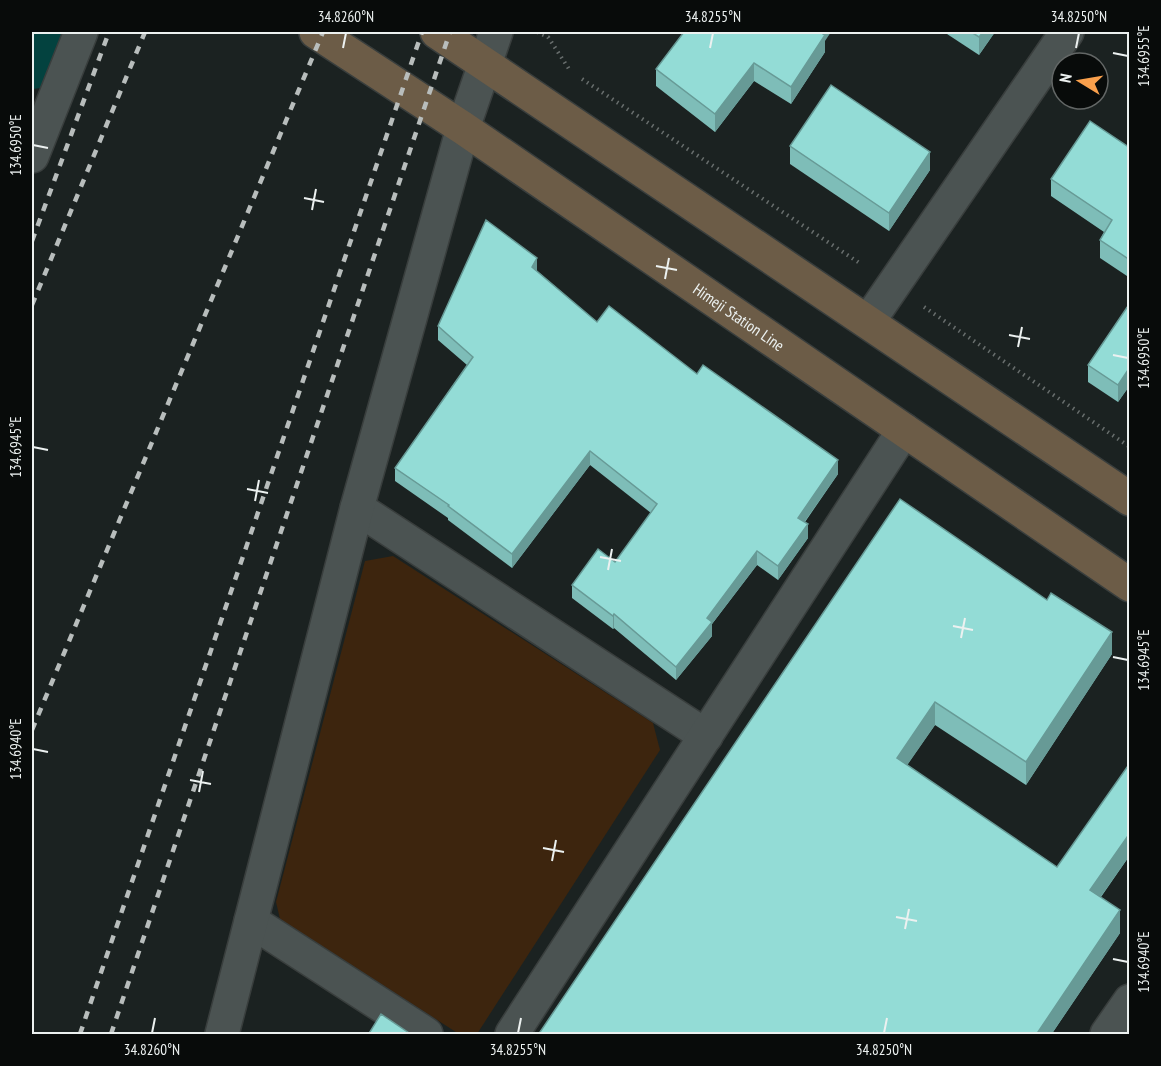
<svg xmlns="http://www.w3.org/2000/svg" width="1161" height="1066" viewBox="0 0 1161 1066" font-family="'PT Sans Narrow',sans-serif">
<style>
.green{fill:#3d250e}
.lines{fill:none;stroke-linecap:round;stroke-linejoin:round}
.river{stroke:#03423f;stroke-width:78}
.minor-casing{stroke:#393e3d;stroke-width:36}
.tertiary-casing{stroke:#393e3d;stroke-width:36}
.secondary-casing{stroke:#393e3d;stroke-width:36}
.path{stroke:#686e6d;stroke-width:4;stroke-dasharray:1.5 4.5;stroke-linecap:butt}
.minor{stroke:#4b5352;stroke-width:33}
.tertiary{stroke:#4b5352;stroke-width:33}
.secondary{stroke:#6c5c47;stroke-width:33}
.rail{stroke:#b8bdbc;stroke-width:4.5;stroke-dasharray:8 8;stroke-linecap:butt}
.wall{fill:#7ebdb8}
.shaded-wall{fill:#679a96}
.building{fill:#93dcd6;stroke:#679a96;stroke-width:1.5}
.ticks{fill:none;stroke:#ecf1f0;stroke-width:2}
.labels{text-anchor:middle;stroke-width:6;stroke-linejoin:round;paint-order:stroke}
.street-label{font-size:16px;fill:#ecf1f0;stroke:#080b0a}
.neatline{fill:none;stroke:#ecf1f0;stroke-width:2}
.ticks-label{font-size:15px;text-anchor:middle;fill:#ecf1f0}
</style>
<rect width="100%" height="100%" fill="#1b2221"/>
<!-- green -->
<polygon class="green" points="393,556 653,723 660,750 477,1034 459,1034 280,919 276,902 365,561"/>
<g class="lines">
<!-- river -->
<polyline class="river" points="32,50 39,32"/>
<!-- minor casing -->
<g class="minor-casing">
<g id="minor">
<polyline points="32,156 81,32"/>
<polyline points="868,322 1067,32"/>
<polyline points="357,508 706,736"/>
<polyline points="251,921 426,1034"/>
<polyline points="512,1034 904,430"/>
<polyline points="1107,1034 1130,1001"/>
</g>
</g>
<!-- tertiary casing -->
<g class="tertiary-casing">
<polyline id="tertiary" points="222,1034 357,508 463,128 496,32"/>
</g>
<!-- secondary casing -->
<g class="secondary-casing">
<g id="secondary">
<path id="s1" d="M316,32L463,128L1130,585"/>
<polyline points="437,32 1130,499"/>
</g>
</g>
<!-- path -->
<g class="path">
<polyline points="537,32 548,37 571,72"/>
<polyline points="582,79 861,264"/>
<polyline points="924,307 1130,447"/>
</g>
<!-- minor -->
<use href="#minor" class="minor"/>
<!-- tertiary -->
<use href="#tertiary" class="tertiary"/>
<!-- secondary -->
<use href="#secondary" class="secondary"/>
<!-- rail -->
<g class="rail">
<polyline points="32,241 109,32"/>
<polyline points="32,305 145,32"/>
<polyline points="32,730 323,32"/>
<polyline points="80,1034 422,32"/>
<polyline points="111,1034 450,32"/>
</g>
</g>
<!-- wall -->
<g class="wall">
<polygon points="944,32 995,32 979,55"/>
<polygon points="825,41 825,52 791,104 754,81 715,132 656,86 656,69"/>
<polygon points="790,146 930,170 889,231 790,164"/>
<polygon points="1130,148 1130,278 1100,258 1100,240 1104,232 1051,196 1051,179"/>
<polygon points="537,271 597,322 697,374 838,474 805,522 808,538 778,580 757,565 712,624 712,636 676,680 614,628 613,629 572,598 572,585 615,562 651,513 590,465 512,568 448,520 448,518 395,481 395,468 467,365 438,340 438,326"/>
<polygon points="1130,303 1130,385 1118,402 1088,382 1088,365"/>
<polygon points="900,499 1112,654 1026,785 935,725 907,765 1057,867 1130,763 1130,855 1101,897 1120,933 1051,1035 538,1035"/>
</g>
<!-- shaded-wall -->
<g class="shaded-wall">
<polygon points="819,32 831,32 825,41 825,52 791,104 791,87"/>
<polygon points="983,32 995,32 979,55 979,37"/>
<polygon points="754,63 754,81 715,132 715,114"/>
<polygon points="930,152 930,170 889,231 889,213"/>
<polygon points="537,258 537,272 532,267"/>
<polygon points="1130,367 1130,385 1118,402 1118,385"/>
<polygon points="590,451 590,465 512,568 512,554"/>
<polygon points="838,460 838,474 798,531 798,518"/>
<polygon points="808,524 808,538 778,580 778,566"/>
<polygon points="757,551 757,565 712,624 712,636 676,680 676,667 707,618"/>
<polygon points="614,614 614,628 613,629 613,616"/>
<polygon points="1112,632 1112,654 1026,785 1026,762"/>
<polygon points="935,702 935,725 897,780 897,758"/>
<polygon points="1130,833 1130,855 1090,912 1090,890"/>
<polygon points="1120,910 1120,933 1051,1035 1036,1035"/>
</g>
<!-- building -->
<g class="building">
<polygon points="684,32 820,32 825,35 791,87 754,63 715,114 656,69"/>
<polygon points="971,32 983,32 979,37"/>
<polygon points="831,85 930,152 889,213 790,146"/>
<polygon points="1090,121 1130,148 1130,260 1100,240 1112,220 1051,179"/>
<polygon points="486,220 537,258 532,267 597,322 609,306 697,374 703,365 838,460 798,518 808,524 778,566 757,551 707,618 712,622 676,667 614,614 613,616 572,585 598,549 615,562 657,504 590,451 512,554 448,506 449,505 395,468 473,357 438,326"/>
<polygon points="1130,303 1130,367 1118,385 1088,365"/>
<polygon points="900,499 1047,600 1051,593 1112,632 1026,762 935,702 897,758 1057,867 1130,763 1130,833 1090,890 1120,910 1036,1035 538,1035"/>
<polygon points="381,1014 412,1035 368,1035"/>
</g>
<!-- ticks -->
<path class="ticks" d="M343,48L346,33M710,48L713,33M1076,48L1079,33M1113,53L1128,56M33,145L48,148M304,198L324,202M312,210L316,189M656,266L677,270M665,279L669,258M1009,335L1030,339M1018,347L1022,327M1113,355L1128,358M33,447L48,450M247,489L268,493M255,501L259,480M600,557L621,561M608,570L612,549M953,626L973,630M961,638L965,618M1113,657L1128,660M33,749L48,752M190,780L211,784M199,792L203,771M543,848L564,852M552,861L556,840M896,917L917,921M905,929L909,909M1113,959L1128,962M152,1033L155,1018M518,1033L521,1018M884,1033L887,1018"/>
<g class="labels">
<!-- street labels -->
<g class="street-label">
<text dy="6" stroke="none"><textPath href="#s1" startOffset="510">Himeji Station Line</textPath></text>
</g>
</g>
<!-- border -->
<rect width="1161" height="1066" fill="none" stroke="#080b0a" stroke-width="66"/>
<!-- north arrow -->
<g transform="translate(1080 81) rotate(281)"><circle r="28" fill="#080b0a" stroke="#636766" stroke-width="1.5"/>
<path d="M0-4.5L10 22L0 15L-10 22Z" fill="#f9a04c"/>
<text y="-9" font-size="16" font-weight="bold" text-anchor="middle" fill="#ecf1f0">N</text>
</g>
<rect x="33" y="33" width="1095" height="1000" class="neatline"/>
<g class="ticks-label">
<text x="346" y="22">34.8260°N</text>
<text x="713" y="22">34.8255°N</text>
<text x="1079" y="22">34.8250°N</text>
<text transform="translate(1144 56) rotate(-90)" y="5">134.6955°E</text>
<text transform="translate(16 145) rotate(-90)" y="5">134.6950°E</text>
<text transform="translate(1144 358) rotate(-90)" y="5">134.6950°E</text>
<text transform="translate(16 447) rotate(-90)" y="5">134.6945°E</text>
<text transform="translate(1144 660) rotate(-90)" y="5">134.6945°E</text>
<text transform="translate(16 749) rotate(-90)" y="5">134.6940°E</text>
<text transform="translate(1144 962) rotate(-90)" y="5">134.6940°E</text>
<text x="152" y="1055">34.8260°N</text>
<text x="518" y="1055">34.8255°N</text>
<text x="884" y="1055">34.8250°N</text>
</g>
</svg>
